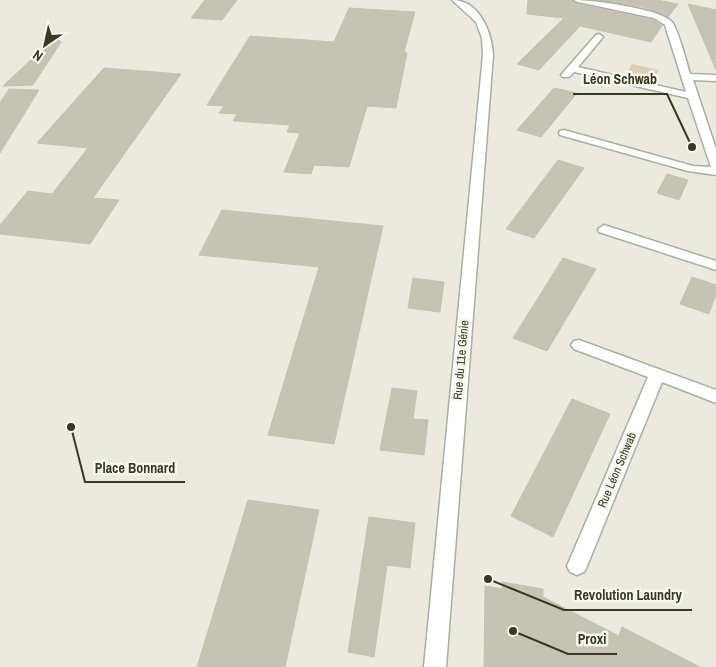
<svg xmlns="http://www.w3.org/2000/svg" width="716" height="667" viewBox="0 0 716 667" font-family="'Archivo Narrow',sans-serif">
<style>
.green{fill:#dccfb8}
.building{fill:#c5c4b4;stroke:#c4c3b2}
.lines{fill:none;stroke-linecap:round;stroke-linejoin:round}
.minor-casing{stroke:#adae9e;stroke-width:3}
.minor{fill:#fff;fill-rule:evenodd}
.labels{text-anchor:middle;stroke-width:5;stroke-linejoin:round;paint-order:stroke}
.street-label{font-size:12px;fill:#373a20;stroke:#f7f6ef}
.leader{fill:none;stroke:#373a20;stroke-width:2}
.callout-dot{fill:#373a20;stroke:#f7f6ef;stroke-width:2}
.callout-label{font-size:14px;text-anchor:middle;font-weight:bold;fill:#373a20;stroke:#f7f6ef;stroke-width:5;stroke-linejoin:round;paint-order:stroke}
</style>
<rect width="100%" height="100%" fill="#eaeadf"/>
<!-- green -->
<polygon class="green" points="632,64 659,70 654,80 626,74"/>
<!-- building -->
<g class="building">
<polygon points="205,0 237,0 222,20 191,18"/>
<polygon points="528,0 572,0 578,4 653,20 662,26 651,42 580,26 539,70 517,64 564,18 527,14"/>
<polygon points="598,0 657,0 678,4 668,17 642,7"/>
<polygon points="688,4 716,10 716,70"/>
<polygon points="349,8 415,12 404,52 407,53 396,108 367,106 349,167 314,165 311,174 284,172 300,133 287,132 290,125 233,121 237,114 219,113 224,106 207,105 250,36 334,42"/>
<polygon points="55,37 61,42 33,85 3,86"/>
<polygon points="104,68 181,74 93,198 119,200 90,244 0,234 0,225 28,191 52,194 88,148 37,143"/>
<polygon points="554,88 577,93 541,137 517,130"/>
<polygon points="9,89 39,90 0,153 0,103"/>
<polygon points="558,160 584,168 534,238 506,229"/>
<polygon points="667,174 688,180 679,200 657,193"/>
<polygon points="222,210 383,226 334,444 268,435 319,267 199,255"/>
<polygon points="563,258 596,269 547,351 513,338"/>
<polygon points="692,277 716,285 716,294 709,314 680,304"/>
<polygon points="413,278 444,282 440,312 408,308"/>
<polygon points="392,388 417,391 413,419 428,420 424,455 380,450"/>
<polygon points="572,399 610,414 553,537 511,516"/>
<polygon points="248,500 319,510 285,667 197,667"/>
<polygon points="369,517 415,523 410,568 387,565 374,657 348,652"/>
<polygon points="502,582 543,589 543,597 619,636 622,627 700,667 484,667 485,586 502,589"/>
</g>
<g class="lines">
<!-- minor casing -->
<g class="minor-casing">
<g id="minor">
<path d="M452,0C479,0 492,32 493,55L446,667H424L483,55L482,38L476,22Z"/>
<path d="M574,0C593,0 661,9 672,22C678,29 687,64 690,74L716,75V81L693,80L716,149V175L688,171L560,135L559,133L560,131L564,130L693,166L711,167L688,98L574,72L569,77H563L561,75L596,35L599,34L603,37L578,67L686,92L665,25L654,18L578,2Z"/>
<polygon points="604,225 716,261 716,270 599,232 598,229"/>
<polygon points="579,340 716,390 716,403 662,382 587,566 584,572 577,575 570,572 567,566 648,377 574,349 571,345 574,341"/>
</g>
</g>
<!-- minor -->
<use href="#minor" class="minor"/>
</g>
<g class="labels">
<!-- street labels -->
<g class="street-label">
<text transform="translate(461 360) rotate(-85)" y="4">Rue du 11e Génie</text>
<text transform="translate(617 470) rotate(-67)" y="4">Rue Léon Schwab</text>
</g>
</g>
<!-- callouts -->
<path class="leader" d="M692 147L667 94H573M71 427L85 482H185M488 579L564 610H692M513 631L568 654H617"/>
<g class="callout-dot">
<circle cx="692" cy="147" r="5"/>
<circle cx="71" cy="427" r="5"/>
<circle cx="488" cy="579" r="5"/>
<circle cx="513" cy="631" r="5"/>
</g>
<g class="callout-label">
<text x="620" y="84">Léon Schwab</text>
<text x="135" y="473">Place Bonnard</text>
<text x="628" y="600">Revolution Laundry</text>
<text x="592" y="644">Proxi</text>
</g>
<!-- north arrow -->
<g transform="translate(45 45) rotate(214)" stroke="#f7f6ef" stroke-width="4" paint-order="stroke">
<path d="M0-4L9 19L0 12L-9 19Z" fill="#373a20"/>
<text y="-8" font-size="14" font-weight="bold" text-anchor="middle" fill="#373a20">N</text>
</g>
</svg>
